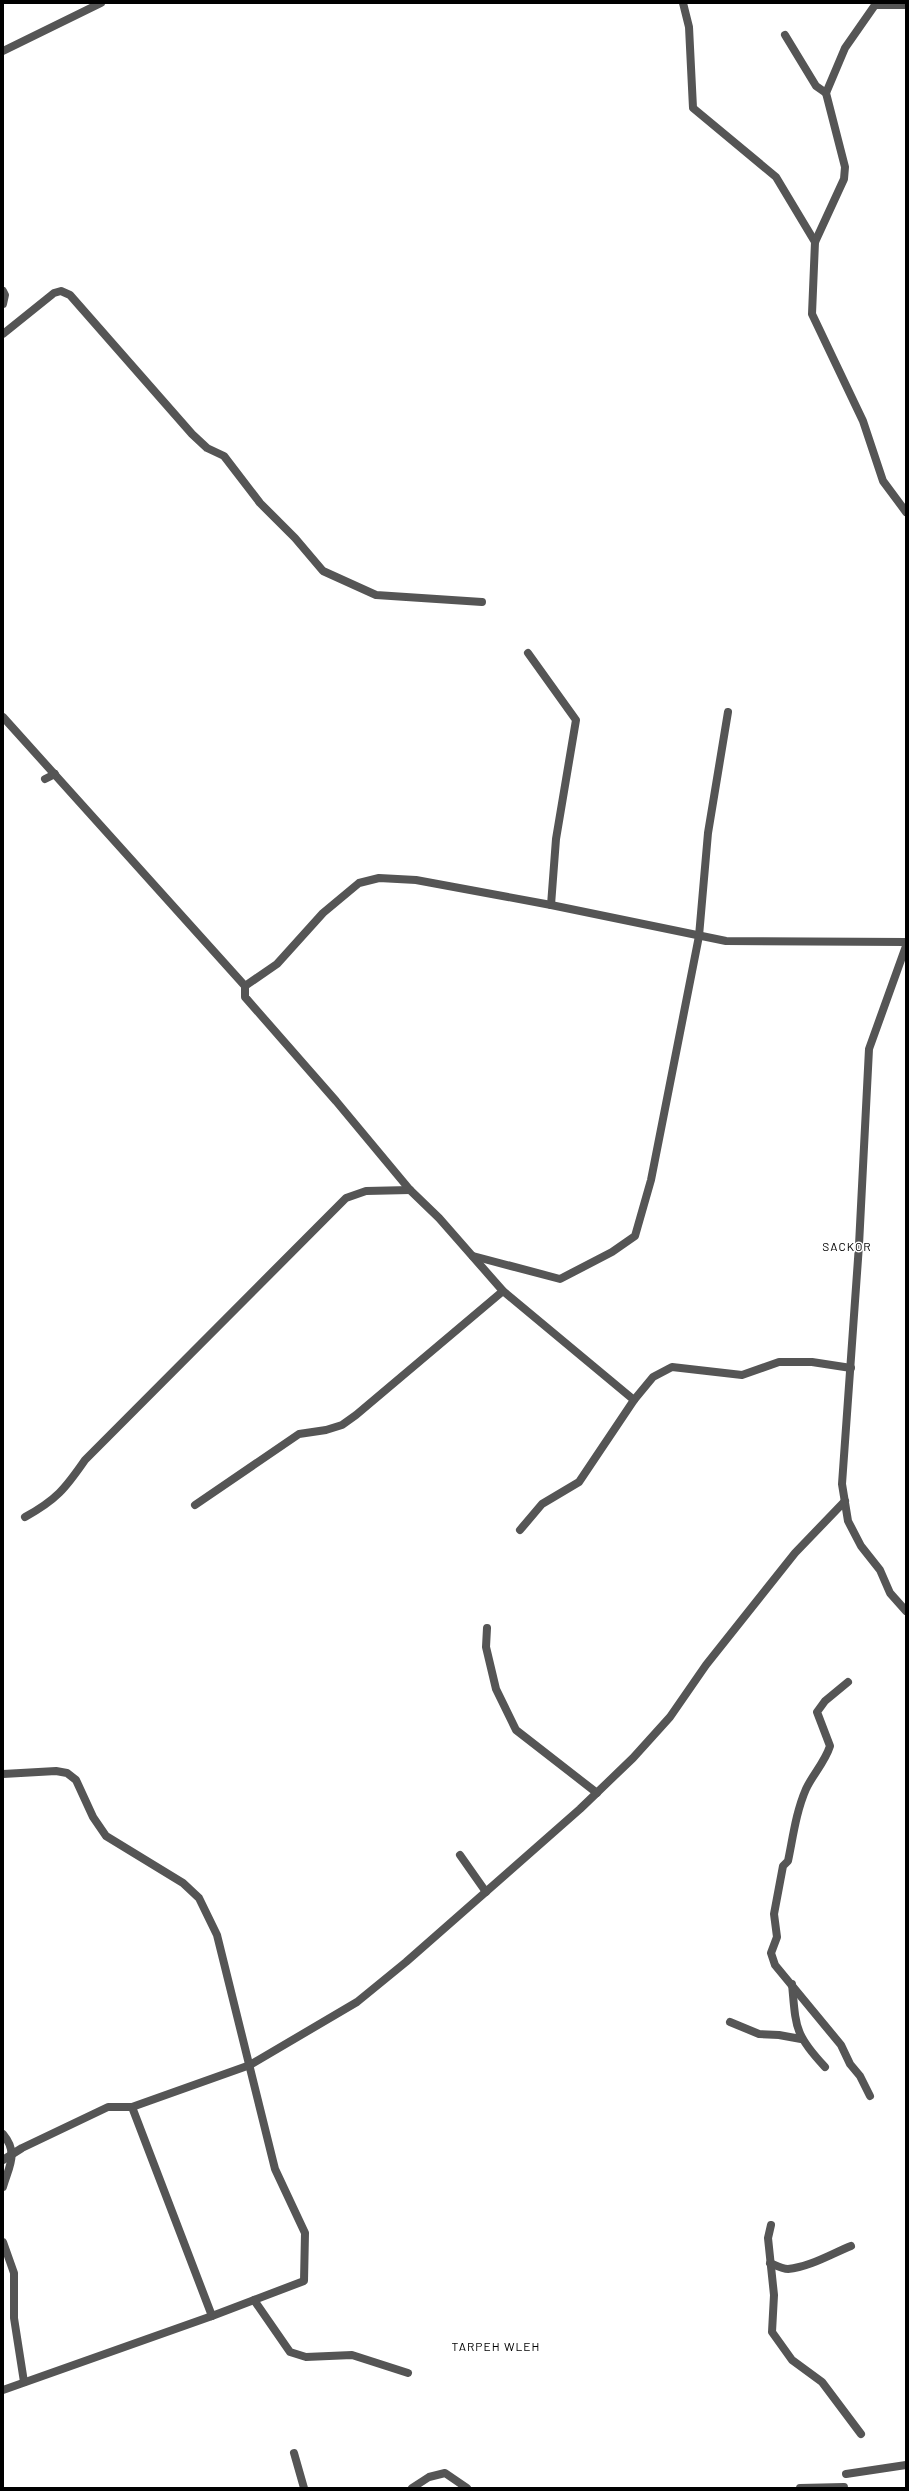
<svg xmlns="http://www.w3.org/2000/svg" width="909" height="2491" viewBox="0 0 909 2491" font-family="Barlow,sans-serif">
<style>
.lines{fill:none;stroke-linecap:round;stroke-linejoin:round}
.minor{stroke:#555;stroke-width:8}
.labels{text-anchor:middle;stroke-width:3;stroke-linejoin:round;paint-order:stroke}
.neighbourhood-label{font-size:12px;letter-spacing:1px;fill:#000;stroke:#fff}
</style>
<rect width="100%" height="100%" fill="#fff"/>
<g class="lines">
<!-- minor -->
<g class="minor">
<polyline points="683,3 689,27 693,108 776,177 815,242"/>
<polyline points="906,5 875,5 845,48 826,93 845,167 844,179 815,242 812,314 863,421 883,481 906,512"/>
<polyline points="785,35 816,86 826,93"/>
<polyline points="3,51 101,3"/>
<polyline points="3,291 5,295 3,304"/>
<polyline points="3,334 54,293 61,291 70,295 192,434 207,448 224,456 260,503 295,538 323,571 376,595 482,602"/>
<polyline points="528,653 576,720 556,839 551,905"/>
<polyline points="3,717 245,986 277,964 323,913 359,883 379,878 416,880 551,905 726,941 906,942"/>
<polyline points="45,779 55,774"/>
<polyline points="906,946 869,1049 859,1245 842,1484 848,1521 861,1546 880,1570 890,1593 906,1611"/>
<polyline points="245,986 245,997 336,1101 410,1190 439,1218 503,1291 634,1400 653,1377 672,1367 742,1375 779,1362 812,1362 851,1368"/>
<polyline points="473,1256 560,1279 612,1252 635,1236 651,1180 699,936 708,833 728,712"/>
<polyline points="195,1505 299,1434 326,1430 342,1425 356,1415 503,1291"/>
<path d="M25,1517C56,1500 65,1489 85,1460L346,1198L366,1191L410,1190"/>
<polyline points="520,1530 542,1504 579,1482 634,1400"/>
<polyline points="487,1628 486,1647 496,1689 516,1730 597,1793"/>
<path d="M848,1682L825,1701L817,1712L830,1746C825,1762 813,1774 806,1789C796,1812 793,1837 788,1861L783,1866L774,1914L777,1937L771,1953L775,1965L841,2045L850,2064L860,2076L870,2096"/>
<polyline points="3,1774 56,1771 67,1773 76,1780 93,1817 106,1836 183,1883 199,1898 217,1935 275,2169 305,2233 304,2281 212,2316 3,2390"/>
<polyline points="460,1855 486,1892"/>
<path d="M792,1984C796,2027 794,2034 825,2067"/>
<polyline points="730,2022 759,2034 779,2035 801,2039"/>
<path d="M3,2134C19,2153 9,2166 3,2187"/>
<polyline points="3,2160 22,2148 108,2107 132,2107"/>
<polyline points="771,2225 768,2238 774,2295 772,2332 792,2360 822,2382 861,2434"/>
<polyline points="3,2242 14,2273 14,2318 24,2382"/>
<path d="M770,2263C775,2265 782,2269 788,2269C810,2267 831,2254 851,2246"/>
<polyline points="254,2300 290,2352 306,2357 352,2355 408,2373"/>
<polyline points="212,2316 132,2107 250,2065 357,2002 406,1962 580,1809 633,1758 670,1717 706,1665 795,1553 845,1501"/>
<polyline points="294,2453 304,2488"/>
<polyline points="846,2474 906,2465"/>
<polyline points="412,2488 429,2477 445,2473 467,2488"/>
<polyline points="800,2488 844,2487"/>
</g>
</g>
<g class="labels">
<!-- neighbourhood labels -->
<g class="neighbourhood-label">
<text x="847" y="1251">SACKOR</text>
<text x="496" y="2351">TARPEH WLEH</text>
</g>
</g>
<!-- border -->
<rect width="909" height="2491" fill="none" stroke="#000000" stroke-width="8"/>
</svg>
